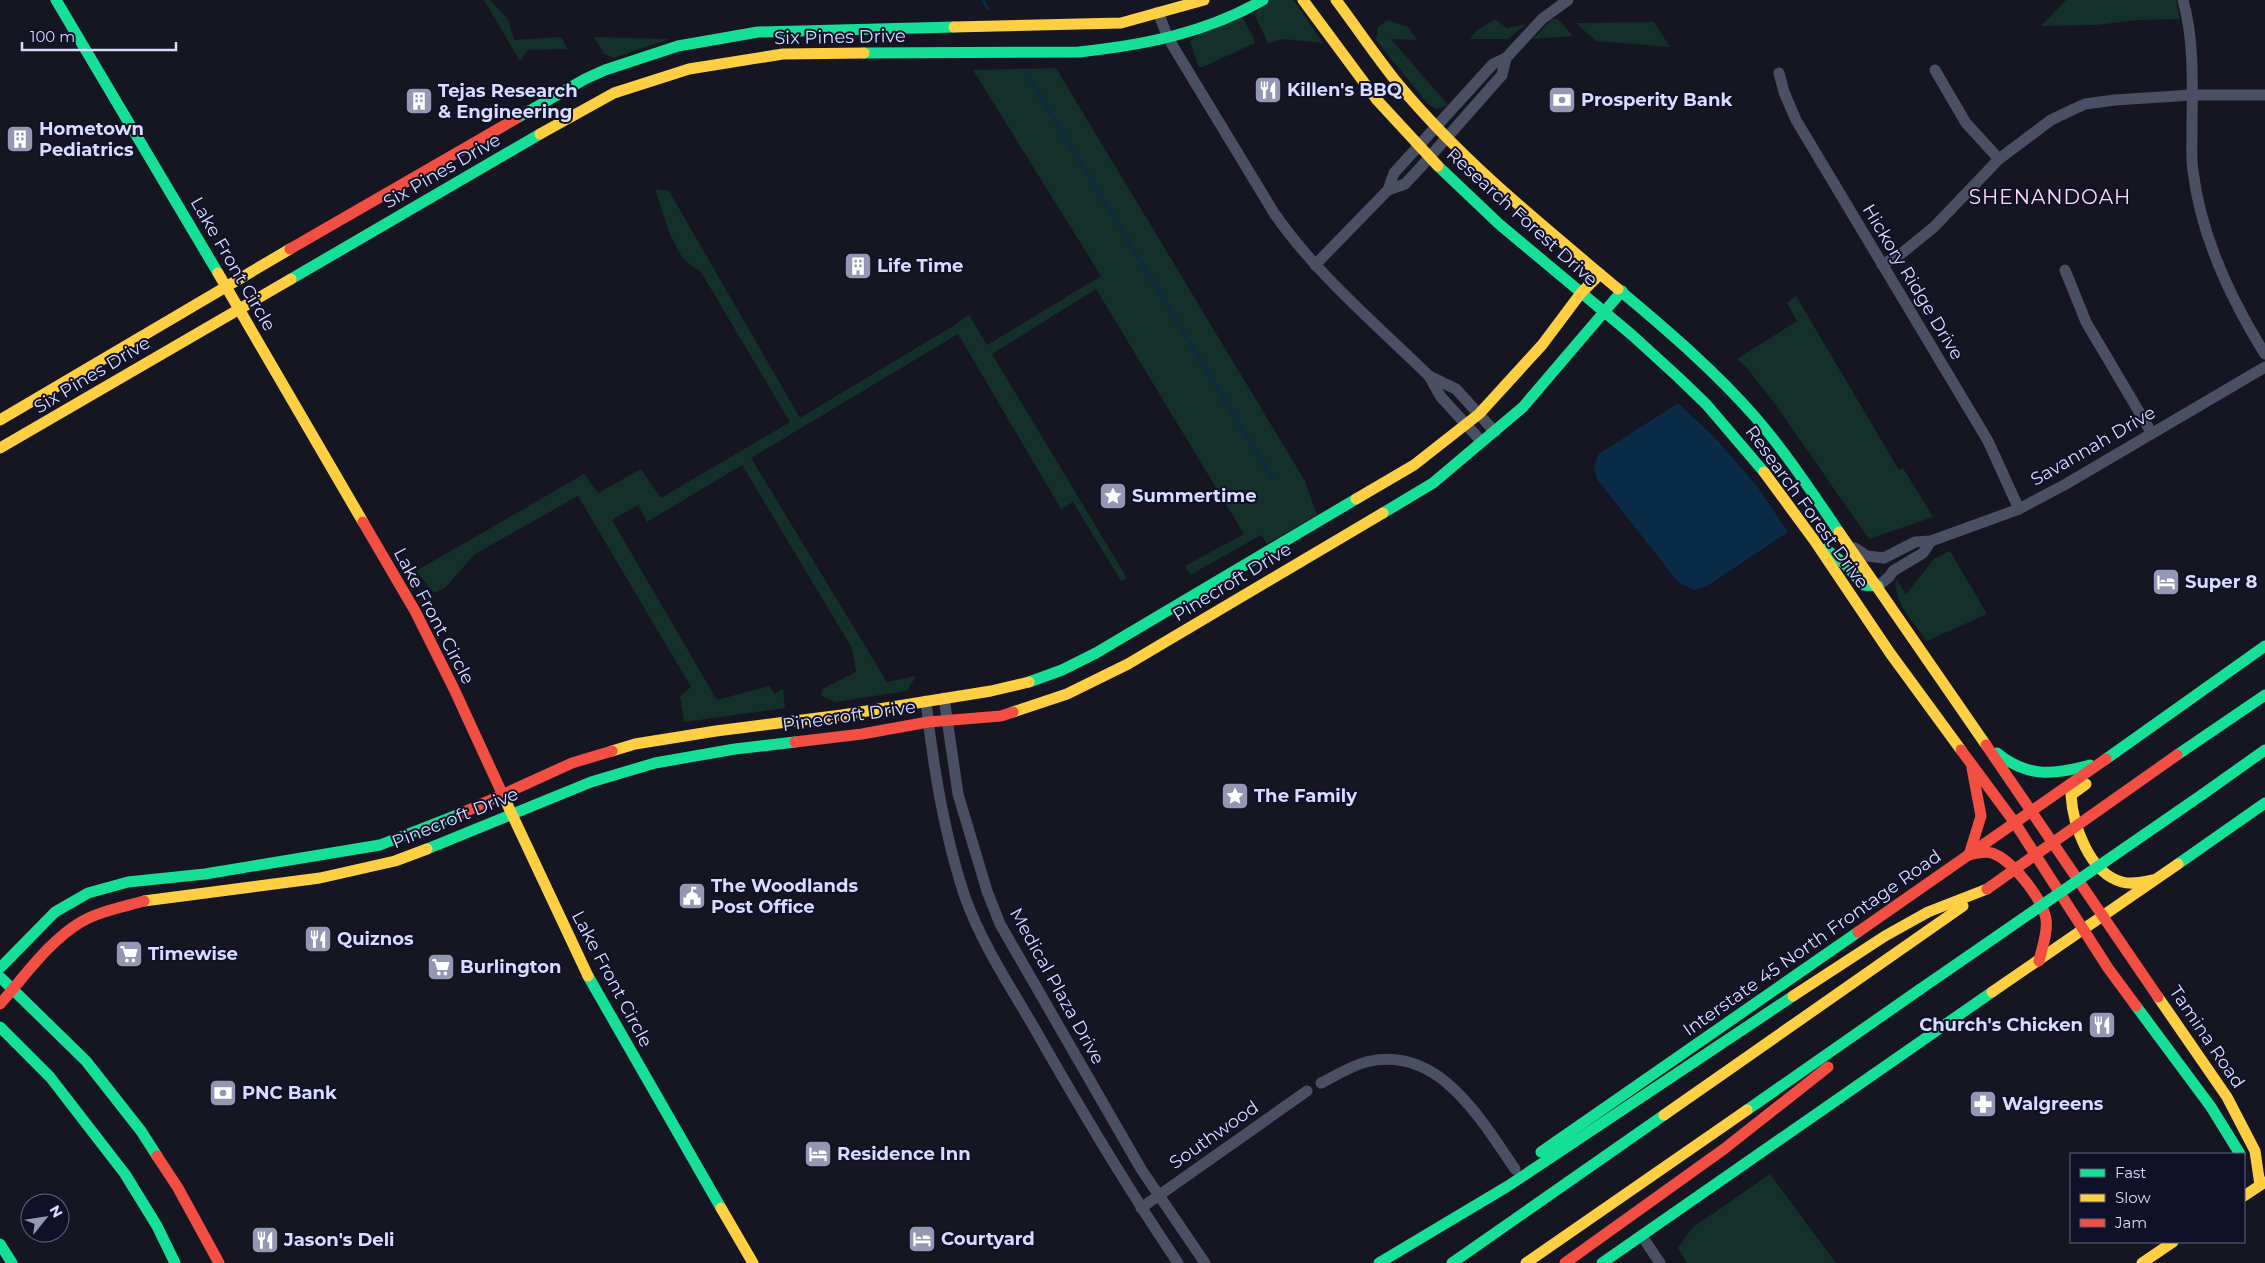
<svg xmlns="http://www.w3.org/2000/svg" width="2265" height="1263" viewBox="0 0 2265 1263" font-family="Montserrat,sans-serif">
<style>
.green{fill:#13302a}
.water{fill:#0b2c46}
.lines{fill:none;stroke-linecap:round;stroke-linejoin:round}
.stream{stroke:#0b2c46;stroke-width:3}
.street{stroke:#4b4f64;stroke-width:11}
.fast{stroke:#16e098;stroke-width:11}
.slow{stroke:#ffcf43;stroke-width:11}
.jam{stroke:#f24e42;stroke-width:11}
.fast-bridge{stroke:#16e098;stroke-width:11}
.jam-bridge{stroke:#f24e42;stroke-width:11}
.labels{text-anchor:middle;stroke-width:4;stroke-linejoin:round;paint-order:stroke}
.street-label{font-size:18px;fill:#d8dcff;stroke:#101129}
.poi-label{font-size:18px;font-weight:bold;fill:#d8dcff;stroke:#101129;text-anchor:start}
.quarter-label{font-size:20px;letter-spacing:1px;fill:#ffdafa;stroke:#101129}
</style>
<rect width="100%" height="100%" fill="#161623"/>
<!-- green -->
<g class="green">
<polygon points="484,0 490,0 508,19 514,40 561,37 568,49 528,50 520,61"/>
<polygon points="1270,0 1292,0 1295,2 1323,43 1284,39 1268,43 1254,14"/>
<polygon points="2066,0 2176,0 2180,19 2138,20 2096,25 2041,26"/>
<polygon points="1243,18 1255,41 1255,43 1203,67 1199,67 1190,42 1195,36"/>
<polygon points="1495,19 1507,28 1526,24 1508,39 1470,39 1476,31"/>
<polygon points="1552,19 1558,19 1573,36 1533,39"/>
<polygon points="1388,20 1408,27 1417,40 1391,39 1448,105 1437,109 1428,104 1376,40 1378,27"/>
<polygon points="1654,22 1670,47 1596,41 1576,23"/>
<polygon points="594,37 669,39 614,58 604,54"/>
<polygon points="1056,68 1305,481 1317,515 1267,544 1261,535 1190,575 1185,566 1244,534 1096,289 992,354 1127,578 1121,581 1073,502 1061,509 958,334 751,458 887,682 916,676 907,691 836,702 821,696 822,689 856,672 852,648 742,465 647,522 638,505 612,520 717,700 769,686 775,694 783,689 785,708 684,722 680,696 691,687 578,496 475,554 445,588 434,593 416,571 584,474 598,493 641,469 661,498 790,422 701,272 683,259 670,235 655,189 669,191 800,418 953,326 969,315 987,345 1101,276 973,70"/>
<polygon points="1796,296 1899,470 1903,468 1933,517 1869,539 1775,404 1747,368 1737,359 1797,321 1787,303"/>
<path d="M1950,551L1987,614L1927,641C1914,622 1893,603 1896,579L1906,594L1934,559Z"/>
<polygon points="1770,1174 1836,1263 1687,1263 1678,1248 1692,1228"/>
</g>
<!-- water -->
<polygon class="water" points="1678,403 1714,437 1757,486 1788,532 1707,586 1694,590 1678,582 1597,479 1594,466 1599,454"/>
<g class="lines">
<!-- stream -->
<g class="stream">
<polyline points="983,0 988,9"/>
<polyline points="1025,71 1272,478"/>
</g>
<!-- street -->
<g class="street">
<path d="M2183,0C2195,43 2192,89 2192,133C2192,145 2191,159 2193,171C2201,237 2230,298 2265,354"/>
<path d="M1158,12L1168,38L1274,213C1317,275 1376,324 1429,376L1441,397L1482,442"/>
<polyline points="1935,70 1966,123 1999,159"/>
<polyline points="1779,73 1784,92 1796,120 1988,441 2019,509"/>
<polyline points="1388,190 1405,184 1419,169 1502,75 1506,58"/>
<polyline points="1315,265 1388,190 1394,173 1493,64 1506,58 1542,19 1568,0"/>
<polyline points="1882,265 1902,253 1934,227 1999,159 2051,120 2074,109 2085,104 2115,100 2192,95 2265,95"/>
<polyline points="2065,270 2086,322 2151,432"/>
<polyline points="1429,376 1456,389 1495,432"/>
<polyline points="1855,548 1867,556 1884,558 1915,542 1931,541 2019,509 2066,484 2265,367"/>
<polyline points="1878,586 1889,577 1893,571 1923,553 1931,541"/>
<polyline points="944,698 958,794 987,891 1000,924 1141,1169 1205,1263"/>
<path d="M926,701C933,767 944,834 965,897C981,942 1008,983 1032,1024C1078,1105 1126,1186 1178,1263"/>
<path d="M1321,1083C1335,1076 1351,1066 1366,1062C1439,1044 1481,1120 1515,1169"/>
<polyline points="1141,1208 1307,1091"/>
<polyline points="1642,1236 1660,1263"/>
</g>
<!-- fast -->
<g class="fast">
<polyline points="56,0 218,273"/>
<path d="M864,53L1079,52C1144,45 1206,33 1263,0"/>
<polyline points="517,118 585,79 605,70 678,46 758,32 954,27"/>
<polyline points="1438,166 1499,224 1632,335 1679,378 1706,404 1764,472"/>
<polyline points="291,279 540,134"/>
<path d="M1618,289C1666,329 1715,371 1756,418C1787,454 1813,494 1839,532"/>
<polyline points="1383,513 1433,483 1523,407 1622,291"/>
<polyline points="1826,549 1846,565 1863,585 1878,586"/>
<polyline points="1029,682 1062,670 1096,653 1356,499"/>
<path d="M1997,753C2028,778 2054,775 2090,765"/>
<polyline points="2177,755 2265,695"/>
<polyline points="2106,759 2265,646"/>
<polyline points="2203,794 2265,750"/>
<polyline points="427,849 591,782 655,763 735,749 795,742"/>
<polyline points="2178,864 2265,803"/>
<polyline points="0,968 55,912 88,893 128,882 205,874 380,845 462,813"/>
<polyline points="588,976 721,1208"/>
<polyline points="0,977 86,1061 141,1131 157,1156"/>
<polyline points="2136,1006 2211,1107 2240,1154"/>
<polyline points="0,1027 50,1077 125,1174 157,1226 175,1263"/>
<polyline points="1747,1110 1919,990"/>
<polyline points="1541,1152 1858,932"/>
<polyline points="0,1244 12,1263"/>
<polyline points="1379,1263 1508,1186 1793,996"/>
<polyline points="1452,1263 1664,1115"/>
<polyline points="1602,1263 1992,992"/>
</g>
<!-- slow -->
<g class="slow">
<polyline points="1303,0 1377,100 1438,166"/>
<path d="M1336,0C1357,28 1377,58 1399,85C1463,162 1542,225 1618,289"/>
<polyline points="954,27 1121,23 1204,0"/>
<polyline points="540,134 614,93 689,69 783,54 864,53"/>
<polyline points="218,273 363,522"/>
<polyline points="0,420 290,249"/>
<polyline points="0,448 291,279"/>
<polyline points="1764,472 1814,540 1890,653 1961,750"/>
<polyline points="1356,499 1414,465 1479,414 1542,345 1581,293 1600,274"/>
<polyline points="1839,532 1986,745"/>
<polyline points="1013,712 1067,694 1128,664 1383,513"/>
<polyline points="612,751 635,744 716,731 842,715 991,691 1029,682"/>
<path d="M2086,784L2071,795C2073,825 2089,873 2122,882C2132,885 2143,882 2153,880"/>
<polyline points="501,791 588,976"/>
<polyline points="144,901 320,878 395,861 427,849"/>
<polyline points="1992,992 2178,864"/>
<polyline points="1793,996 1885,936 1928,912 1987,889"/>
<polyline points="2158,997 2227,1097 2255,1151 2260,1185"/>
<polyline points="1664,1115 1963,906"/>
<polyline points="2244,1196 2265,1182"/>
<polyline points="721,1208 753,1263"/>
<polyline points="1526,1263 1747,1110"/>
<polyline points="2142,1263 2173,1242"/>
</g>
<!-- jam -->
<g class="jam">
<polyline points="290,249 517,118"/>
<polyline points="363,522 415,611 454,689 501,791"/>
<polyline points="795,742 862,734 928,722 1001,716 1013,712"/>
<polyline points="1986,745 2158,997"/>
<polyline points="1961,750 2015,823 2108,968 2136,1006"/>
<path d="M1972,768L1981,816L1969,855C1976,853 1985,851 1992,853C2012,860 2042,898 2046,919C2048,933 2042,947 2039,961"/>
<polyline points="462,813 572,763 612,751"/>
<polyline points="1858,932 2106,759"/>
<path d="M0,1004C25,976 49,941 81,922C100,911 123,907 144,901"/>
<polyline points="157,1156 178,1188 219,1263"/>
<polyline points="1565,1263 1724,1149 1828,1067"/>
</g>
<!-- fast-bridge -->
<polyline class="fast-bridge" points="1919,990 2203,794"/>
<!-- jam-bridge -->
<polyline class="jam-bridge" points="1987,889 2177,755"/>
</g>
<!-- icons -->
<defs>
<g id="restaurant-square" transform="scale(1.4375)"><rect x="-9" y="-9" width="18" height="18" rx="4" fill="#9497b2" stroke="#101129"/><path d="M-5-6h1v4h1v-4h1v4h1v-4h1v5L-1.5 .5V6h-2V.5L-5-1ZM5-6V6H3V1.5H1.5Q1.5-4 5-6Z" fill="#fff"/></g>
<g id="bank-square" transform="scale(1.4375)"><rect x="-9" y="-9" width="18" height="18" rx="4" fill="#9497b2" stroke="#101129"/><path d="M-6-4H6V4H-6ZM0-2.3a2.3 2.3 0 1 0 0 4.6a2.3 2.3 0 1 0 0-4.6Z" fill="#fff"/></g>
<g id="building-square" transform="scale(1.4375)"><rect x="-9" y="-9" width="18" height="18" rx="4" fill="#9497b2" stroke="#101129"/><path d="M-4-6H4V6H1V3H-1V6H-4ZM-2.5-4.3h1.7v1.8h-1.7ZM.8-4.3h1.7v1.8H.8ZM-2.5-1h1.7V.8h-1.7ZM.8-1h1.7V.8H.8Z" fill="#fff"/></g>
<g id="sight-square" transform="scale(1.4375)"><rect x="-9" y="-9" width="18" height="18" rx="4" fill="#9497b2" stroke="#101129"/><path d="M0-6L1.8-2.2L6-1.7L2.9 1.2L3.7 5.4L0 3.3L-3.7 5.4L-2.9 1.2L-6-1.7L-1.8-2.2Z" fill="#fff"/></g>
<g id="hotel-square" transform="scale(1.4375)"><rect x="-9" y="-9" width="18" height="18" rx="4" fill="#9497b2" stroke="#101129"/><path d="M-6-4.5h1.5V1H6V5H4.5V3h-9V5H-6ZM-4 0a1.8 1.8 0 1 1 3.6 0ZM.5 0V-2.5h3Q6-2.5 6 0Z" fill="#fff"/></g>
<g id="civic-square" transform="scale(1.4375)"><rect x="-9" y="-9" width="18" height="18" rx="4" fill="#9497b2" stroke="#101129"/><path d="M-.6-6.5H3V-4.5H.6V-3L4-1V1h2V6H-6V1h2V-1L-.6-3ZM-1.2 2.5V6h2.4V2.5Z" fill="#fff"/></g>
<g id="supermarket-square" transform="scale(1.4375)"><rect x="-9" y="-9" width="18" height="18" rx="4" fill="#9497b2" stroke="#101129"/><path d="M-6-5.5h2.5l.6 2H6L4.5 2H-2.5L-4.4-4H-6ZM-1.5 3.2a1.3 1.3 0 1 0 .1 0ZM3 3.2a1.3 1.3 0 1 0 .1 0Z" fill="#fff"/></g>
<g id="pharmacy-square" transform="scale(1.4375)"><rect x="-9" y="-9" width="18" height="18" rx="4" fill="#9497b2" stroke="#101129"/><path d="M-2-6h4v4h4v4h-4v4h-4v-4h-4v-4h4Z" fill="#fff"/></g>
</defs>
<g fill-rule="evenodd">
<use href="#restaurant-square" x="1268" y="90"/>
<use href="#bank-square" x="1562" y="100"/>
<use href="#building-square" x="419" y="101"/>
<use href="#building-square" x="20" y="139"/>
<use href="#building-square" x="858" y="266"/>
<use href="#sight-square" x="1113" y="496"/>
<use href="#hotel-square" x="2166" y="582"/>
<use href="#sight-square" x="1235" y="796"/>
<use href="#civic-square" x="692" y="896"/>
<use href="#restaurant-square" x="318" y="939"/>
<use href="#supermarket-square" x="129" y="954"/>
<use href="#supermarket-square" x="441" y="967"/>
<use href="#restaurant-square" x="2102" y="1025"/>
<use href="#bank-square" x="223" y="1093"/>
<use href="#pharmacy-square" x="1983" y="1104"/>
<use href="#hotel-square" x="818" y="1154"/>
<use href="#hotel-square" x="922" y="1239"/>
<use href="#restaurant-square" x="265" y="1240"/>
</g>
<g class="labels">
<!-- street labels -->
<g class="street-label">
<text transform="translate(840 37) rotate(-1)" y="6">Six Pines Drive</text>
<text transform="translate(442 171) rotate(-30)" y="6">Six Pines Drive</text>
<text transform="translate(1522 217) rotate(42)" y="6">Research Forest Drive</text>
<text transform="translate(233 264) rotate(60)" y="6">Lake Front Circle</text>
<text transform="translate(1913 282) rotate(59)" y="6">Hickory Ridge Drive</text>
<text transform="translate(92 375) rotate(-31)" y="6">Six Pines Drive</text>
<text transform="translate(2093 446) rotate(-30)" y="6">Savannah Drive</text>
<text transform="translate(1807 507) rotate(54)" y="6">Research Forest Drive</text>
<text transform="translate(1232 582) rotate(-31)" y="6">Pinecroft Drive</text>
<text transform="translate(434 616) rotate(62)" y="6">Lake Front Circle</text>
<text transform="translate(849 716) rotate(-8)" y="6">Pinecroft Drive</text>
<text transform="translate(455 818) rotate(-22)" y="6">Pinecroft Drive</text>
<text transform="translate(1812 943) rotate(-35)" y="6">Interstate 45 North Frontage Road</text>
<text transform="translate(612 979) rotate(62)" y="6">Lake Front Circle</text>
<text transform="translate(1057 986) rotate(61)" y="6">Medical Plaza Drive</text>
<text transform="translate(2207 1037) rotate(56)" y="6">Tamina Road</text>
<text transform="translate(1214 1135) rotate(-35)" y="6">Southwood</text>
</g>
<!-- poi labels -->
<g class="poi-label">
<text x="1287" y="96">Killen's BBQ</text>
<text x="438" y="97">Tejas Research<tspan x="438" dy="21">&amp; Engineering</tspan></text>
<text x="1581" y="106">Prosperity Bank</text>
<text x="39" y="135">Hometown<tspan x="39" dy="21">Pediatrics</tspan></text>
<text x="877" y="272">Life Time</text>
<text x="1132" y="502">Summertime</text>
<text x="2185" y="588">Super 8</text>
<text x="1254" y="802">The Family</text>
<text x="711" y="892">The Woodlands<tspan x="711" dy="21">Post Office</tspan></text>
<text x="337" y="945">Quiznos</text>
<text x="148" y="960">Timewise</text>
<text x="460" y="973">Burlington</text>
<text x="2083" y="1031" text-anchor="end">Church's Chicken</text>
<text x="242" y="1099">PNC Bank</text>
<text x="2002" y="1110">Walgreens</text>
<text x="837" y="1160">Residence Inn</text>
<text x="941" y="1245">Courtyard</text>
<text x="284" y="1246">Jason's Deli</text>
</g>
<!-- quarter labels -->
<g class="quarter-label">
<text x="2050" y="204">SHENANDOAH</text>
</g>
</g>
<!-- legend -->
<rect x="2070" y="1153" width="175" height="90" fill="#101129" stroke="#60627f"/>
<rect x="2080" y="1169" width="25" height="8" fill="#16e098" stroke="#60627f"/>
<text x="2115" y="1178" font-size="15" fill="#d8dcff">Fast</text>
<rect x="2080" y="1194" width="25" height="8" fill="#ffcf43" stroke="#60627f"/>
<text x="2115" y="1203" font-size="15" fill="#d8dcff">Slow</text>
<rect x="2080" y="1219" width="25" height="8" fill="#f24e42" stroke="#60627f"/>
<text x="2115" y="1228" font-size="15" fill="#d8dcff">Jam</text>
<!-- north arrow -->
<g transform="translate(45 1218) rotate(60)"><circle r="24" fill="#101129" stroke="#60627f"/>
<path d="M0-4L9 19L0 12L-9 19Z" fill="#9497b2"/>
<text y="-8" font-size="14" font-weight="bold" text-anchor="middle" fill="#d8dcff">N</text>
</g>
<!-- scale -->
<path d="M22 42v8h154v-8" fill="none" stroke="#d8dcff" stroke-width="2.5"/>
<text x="30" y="42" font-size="15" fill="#d8dcff" stroke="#101129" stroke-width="4" paint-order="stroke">100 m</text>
</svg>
